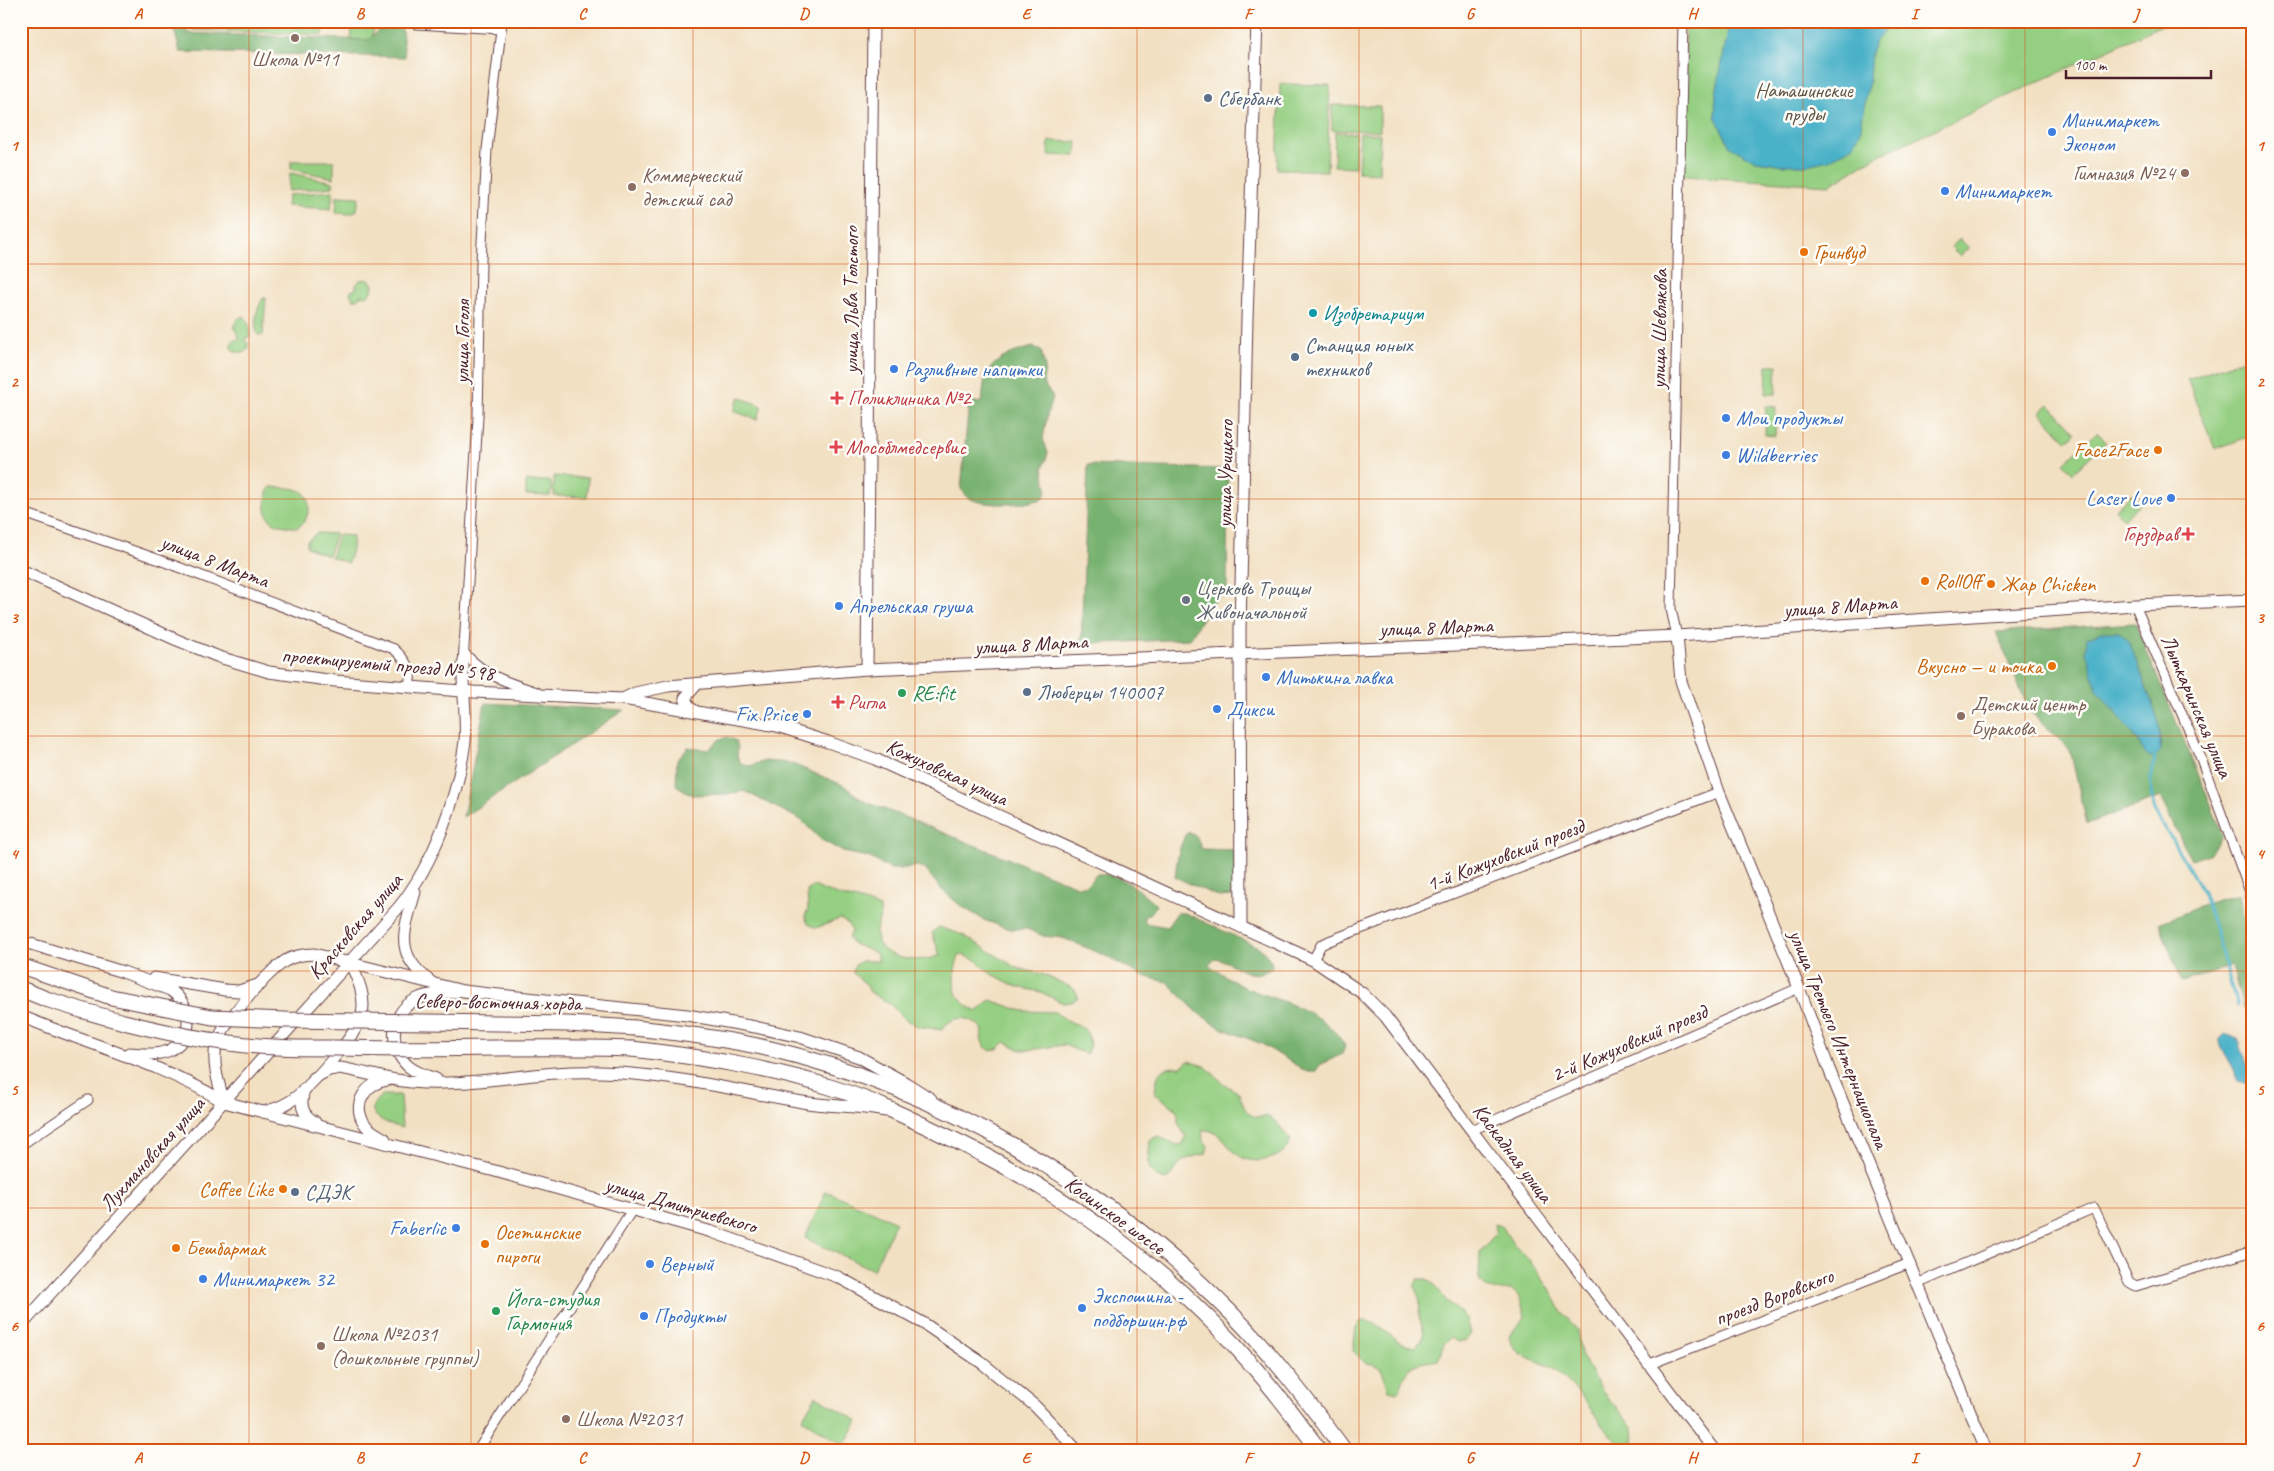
<svg xmlns="http://www.w3.org/2000/svg" width="2274" height="1471" viewBox="0 0 2274 1471" font-family="Caveat,sans-serif">
<style>
.green{fill:#95cf82;stroke:#707756}
.forest{fill:#78b270;stroke:#61684e}
.water{fill:#49b1c8;stroke:#4a687a}
.lines{fill:none;stroke-linecap:round;stroke-linejoin:round}
.stream{stroke:#49b1c8;stroke-width:3}
.street-casing{stroke:#633c42;stroke-width:11}
.secondary-casing{stroke:#633c42;stroke-width:13}
.highway-casing{stroke:#633c42;stroke-width:17}
.street{stroke:#fff;stroke-width:9}
.secondary{stroke:#fff;stroke-width:11}
.highway{stroke:#fff;stroke-width:15}
.highway-bridge-casing{stroke:#633c42;stroke-width:17;stroke-linecap:butt}
.highway-bridge{stroke:#fff;stroke-width:15}
.grid{fill:none;stroke:#d8530f;stroke-width:1;stroke-opacity:0.55}
.education-dot{fill:#8d6e63;stroke:#fdfcf7;stroke-width:2}
.service-dot{fill:#5c6f8a;stroke:#fdfcf7;stroke-width:2}
.shop-dot{fill:#3f7fe0;stroke:#fdfcf7;stroke-width:2}
.food-dot{fill:#e8710a;stroke:#fdfcf7;stroke-width:2}
.culture-dot{fill:#0f9aa8;stroke:#fdfcf7;stroke-width:2}
.health-dot{fill:#e0444e;stroke:#fdfcf7;stroke-width:2}
.worship-dot{fill:#6b7280;stroke:#fdfcf7;stroke-width:2}
.leisure-dot{fill:#2e9e5b;stroke:#fdfcf7;stroke-width:2}
.labels{text-anchor:middle;stroke-width:5;stroke-linejoin:round;paint-order:stroke}
.education-label{font-size:21px;fill:#785e54;stroke:#fdfcf7;text-anchor:start}
.park-label{font-size:21px;fill:#605445;stroke:#fdfcf7}
.service-label{font-size:21px;fill:#4e5e75;stroke:#fdfcf7;text-anchor:start}
.shop-label{font-size:21px;fill:#366cbe;stroke:#fdfcf7;text-anchor:start}
.food-label{font-size:21px;fill:#c56008;stroke:#fdfcf7;text-anchor:start}
.street-label{font-size:21px;fill:#4a1f2b;stroke:#fdfcf7}
.culture-label{font-size:21px;fill:#0d838f;stroke:#fdfcf7;text-anchor:start}
.health-label{font-size:21px;fill:#be3a42;stroke:#fdfcf7;text-anchor:start}
.worship-label{font-size:21px;fill:#5b616d;stroke:#fdfcf7;text-anchor:start}
.leisure-label{font-size:21px;fill:#27864d;stroke:#fdfcf7;text-anchor:start}
.neatline{fill:none;stroke:#d8530f;stroke-width:2}
.grid-label{font-size:16px;text-anchor:middle;font-weight:bold;fill:#d8530f}
</style>
<rect width="100%" height="100%" fill="#fdfcf7"/>
<filter id="ink" filterUnits="userSpaceOnUse"><feTurbulence type="fractalNoise" baseFrequency=".02" numOctaves="2"/><feDisplacementMap in="SourceGraphic" scale="10" xChannelSelector="R" yChannelSelector="G"/><feConvolveMatrix kernelMatrix="1 2 1 2 8 2 1 2 1" color-interpolation-filters="sRGB"/></filter>
<filter id="wash" filterUnits="userSpaceOnUse"><feTurbulence type="fractalNoise" baseFrequency=".0096" numOctaves="4" result="noise"/><feDisplacementMap in="SourceGraphic" scale="20" xChannelSelector="R" yChannelSelector="G"/><feGaussianBlur stdDeviation="1.12" result="paint"/><feColorMatrix in="noise" values="0 0 0 0 0 0 0 0 0 0 0 0 0 0 0 0 0 1.4 0 .05"/><feComposite in="paint" operator="in"/></filter>
<g filter="url(#wash)">
<rect width="100%" height="100%" fill="#f2e0c2"/>
<!-- green -->
<g class="green">
<polygon points="193,21 323,21 323,35 193,30"/>
<polygon points="353,21 374,21 372,42 351,39"/>
<polygon points="1686,21 2171,21 1875,157 1830,185 1683,176"/>
<polygon points="1280,84 1330,85 1327,171 1277,169"/>
<polygon points="1332,105 1380,106 1380,131 1332,130"/>
<polygon points="1335,132 1356,133 1355,167 1334,166"/>
<polygon points="1360,133 1380,134 1379,173 1358,172"/>
<polygon points="1049,141 1077,142 1076,156 1048,155"/>
<polygon points="291,161 334,161 334,178 291,169"/>
<polygon points="290,173 333,182 333,187 288,191"/>
<polygon points="333,191 331,209 287,206 288,195"/>
<polygon points="337,196 359,197 357,210 351,214 336,213"/>
<polygon points="1960,239 1969,248 1960,256 1951,247"/>
<polygon points="361,279 370,280 373,285 372,291 367,296 361,295 358,299 353,299 350,294 351,291 356,289 356,285"/>
<path d="M263,298H266L263,335H258C253,321 256,311 263,298Z"/>
<path d="M244,316C249,321 251,331 249,337L244,339L248,343V349L243,353L235,352L231,348V344L234,340L240,339C235,330 231,326 240,317Z"/>
<polygon points="2253,356 2253,435 2215,449 2187,379"/>
<polygon points="1767,365 1777,365 1776,394 1766,394"/>
<polygon points="739,397 762,406 757,420 734,411"/>
<polygon points="2049,404 2076,433 2067,441 2040,412"/>
<polygon points="1766,406 1776,407 1775,436 1765,435"/>
<polygon points="2097,432 2106,442 2073,473 2064,463"/>
<polygon points="554,476 588,478 587,497 554,496 554,491 551,490 550,496 526,495 526,481 551,481 551,487 554,487"/>
<path d="M271,487C279,488 291,487 299,490C315,496 310,523 296,528C277,524 264,525 266,501C267,495 266,491 271,487Z"/>
<polygon points="2132,493 2141,503 2124,519 2115,509"/>
<polygon points="317,533 336,534 328,556 307,547 307,541"/>
<polygon points="338,535 353,536 352,549 348,563 331,557"/>
<path d="M814,886C835,897 858,898 880,908C882,920 875,925 876,935C879,961 921,964 940,955L932,933L939,927L963,935L1017,968L1042,974L1075,989L1078,997L1072,1002L1063,1003L1041,992L1017,987L988,972L976,960L960,954C954,967 950,989 961,1000C965,1005 972,1008 977,1012L990,1000L1023,1011L1055,1012L1069,1022L1077,1024L1085,1030L1089,1037L1090,1046L1086,1054L1064,1045L1029,1050H1021L1005,1042L999,1048L991,1051L984,1046L981,1038L983,1030C971,1015 952,1014 942,1030L917,1026L903,1018L891,1005L870,992L866,984L853,973L855,965L862,961H879L876,953L853,944L848,938L852,931L847,923L840,919L816,928L808,924L805,916L808,909L807,891Z"/>
<path d="M1188,1061L1205,1066L1224,1084L1239,1093C1243,1105 1246,1118 1261,1117C1266,1116 1268,1116 1272,1119C1280,1124 1284,1134 1291,1140C1288,1149 1281,1155 1272,1158C1227,1172 1231,1128 1202,1130L1203,1139L1208,1146L1206,1154C1195,1156 1184,1158 1176,1167C1172,1173 1172,1176 1166,1180C1143,1175 1149,1159 1150,1140L1158,1136L1174,1144L1182,1145L1186,1137L1178,1123V1114L1175,1108L1155,1094C1157,1071 1159,1067 1182,1067Z"/>
<path d="M382,1095H400L402,1128C387,1124 358,1114 382,1095Z"/>
<polygon points="826,1191 896,1222 873,1270 805,1238"/>
<path d="M1495,1224L1502,1226L1513,1244L1531,1262L1549,1288L1561,1310L1577,1330L1581,1354L1601,1390L1623,1415L1633,1429L1635,1437L1631,1446C1609,1441 1600,1422 1588,1405C1579,1393 1568,1381 1556,1371C1539,1357 1517,1361 1509,1337C1513,1328 1520,1325 1525,1317C1514,1267 1501,1307 1479,1280L1480,1252L1496,1233Z"/>
<path d="M1418,1279H1427L1435,1285L1445,1299L1465,1317L1470,1333L1466,1340L1458,1342L1451,1338L1444,1344L1438,1360C1425,1363 1409,1361 1404,1378C1401,1385 1402,1387 1397,1392L1389,1390L1381,1368L1374,1364L1365,1363L1353,1351L1356,1327L1361,1321C1385,1320 1388,1344 1416,1347L1421,1340L1424,1333L1419,1317L1420,1300L1414,1286Z"/>
<polygon points="816,1396 858,1421 844,1445 802,1419"/>
</g>
<!-- forest -->
<g class="forest">
<polygon points="172,21 186,21 187,33 369,40 383,25 383,21 401,21 405,57 180,52"/>
<path d="M1033,347L1041,350L1045,367L1043,383L1053,397L1048,411L1043,439L1048,453L1043,469L1047,489L1044,498C1030,505 983,507 969,498C966,496 963,491 961,489L969,401L982,403C983,395 983,387 985,379C990,360 1015,351 1033,347Z"/>
<polygon points="1088,465 1228,469 1227,590 1209,606 1190,639 1081,644"/>
<polygon points="2135,623 2216,817 2222,836 2209,854 2191,860 2160,797 2087,824 2070,750 2029,710 1996,632"/>
<polygon points="485,703 624,710 463,817"/>
<path d="M728,737L736,741L738,748L737,756L741,763L749,766L765,761L790,763L843,785L864,801L1077,886H1086L1097,874C1118,873 1142,891 1156,905L1152,912L1144,916L1145,923L1167,927L1177,913H1185L1260,948L1271,960L1272,968C1248,983 1238,964 1216,958L1209,965C1221,973 1233,982 1246,988C1280,1001 1326,1011 1345,1046L1342,1054L1320,1065L1315,1072H1307L1262,1044L1221,1028L1199,1014L1167,982L1142,976L1104,955L1063,938L1043,936L1027,929H1009L984,920L961,906L942,890L925,869L917,866L899,869H891L868,857L843,852L820,839L801,820L744,791L727,794L692,795L676,785L677,760L688,747L708,750L720,739Z"/>
<path d="M1188,832L1196,836L1202,849L1234,850L1237,882L1233,896L1219,897L1175,877C1177,861 1178,845 1188,832Z"/>
<polygon points="2239,895 2253,961 2253,1005 2243,1008 2232,966 2182,982 2159,923 2217,900"/>
</g>
<!-- water -->
<g class="water">
<polygon points="1730,21 1884,21 1885,30 1875,42 1871,53 1869,80 1860,133 1853,146 1829,160 1807,165 1784,165 1756,161 1730,147 1715,116 1716,93"/>
<polygon points="2101,632 2119,632 2129,641 2159,722 2161,751 2155,757 2150,757 2145,753 2133,734 2097,690 2086,651 2087,638"/>
<polygon points="2225,1034 2239,1040 2252,1079 2247,1084 2238,1081 2220,1044 2220,1039"/>
</g>
<g class="lines">
<!-- stream -->
<path class="stream" d="M2155,757C2149,773 2150,794 2155,811L2204,894L2237,1005"/>
</g>
</g>
<g filter="url(#ink)">
<g class="lines">
<!-- street casing -->
<g class="street-casing">
<g id="street">
<polyline points="416,21 416,24 501,29"/>
<path d="M21,512L157,559L394,649C405,659 415,672 408,687"/>
<polyline points="2135,605 2200,756 2249,889 2253,905"/>
<polyline points="1677,636 1671,609 1683,21"/>
<path d="M464,653C487,677 507,682 537,692"/>
<polyline points="463,664 478,417 481,261 487,150 502,21"/>
<polyline points="1313,960 1321,945 1329,941 1719,792"/>
<polyline points="1472,1130 1799,988"/>
<polyline points="21,1145 88,1100"/>
<polyline points="1919,1283 2094,1208 2129,1282 2136,1286 2253,1251"/>
<polyline points="1650,1364 1910,1263"/>
<polyline points="478,1450 632,1210"/>
</g>
</g>
<!-- secondary casing -->
<g class="secondary-casing">
<g id="secondary">
<polyline points="21,570 177,640 219,657 269,672 335,681 474,692 623,699 777,726 828,742 875,759 1313,960 1362,993 1385,1016 1714,1450"/>
<polyline points="1677,636 1681,681 1719,792 1799,988 1829,1069 1986,1450"/>
<polyline points="867,669 873,21"/>
<polyline points="623,699 635,693 668,686 867,669 1677,636 2135,605 2253,600"/>
<polyline points="695,711 689,707 685,698 697,684"/>
<path d="M415,892C404,931 393,954 431,982"/>
<polyline points="1241,927 1240,630 1247,319 1257,21"/>
<path d="M21,941L123,972L170,990C191,1004 196,1035 172,1049C160,1056 142,1054 129,1053"/>
<polyline points="154,978 225,990 239,991 261,984"/>
<path d="M21,1016C89,1045 161,1063 224,1102L495,1171L712,1232L838,1277L923,1323L982,1363L1035,1406L1077,1450"/>
<path d="M314,1078L329,1070L340,1068C364,1072 387,1080 411,1082C474,1088 536,1069 600,1072C669,1074 734,1090 802,1102C829,1107 858,1105 885,1111"/>
<path d="M436,1079C426,1076 416,1073 408,1066C388,1048 390,1013 415,1000C427,993 443,994 456,992"/>
<path d="M304,1089C300,1104 301,1114 315,1122"/>
<path d="M224,1102C219,1085 212,1064 216,1046C221,1024 266,974 285,961C294,956 304,954 314,954L463,991L687,1015L755,1027L800,1037L859,1057L906,1083L931,1099"/>
<path d="M263,1112C272,1110 281,1107 289,1102C306,1092 359,1033 362,1014C366,995 357,978 350,962"/>
<path d="M385,1139C378,1135 368,1130 364,1123C351,1103 367,1083 387,1080"/>
<path d="M21,1326L399,907C434,863 458,797 465,741C467,716 462,690 463,664"/>
</g>
</g>
<!-- highway casing -->
<g class="highway-casing">
<g id="highway">
<polyline points="21,966 56,978"/>
<polyline points="21,989 46,999"/>
<path d="M635,1028C682,1033 729,1039 775,1050C940,1090 1096,1181 1217,1299C1265,1345 1305,1397 1344,1450"/>
<path d="M632,1049C700,1057 765,1067 830,1087C870,1099 907,1117 944,1135C1063,1191 1173,1271 1258,1372C1280,1397 1299,1423 1319,1450"/>
</g>
</g>
<!-- street -->
<use href="#street" class="street"/>
<!-- secondary -->
<use href="#secondary" class="secondary"/>
<!-- highway -->
<use href="#highway" class="highway"/>
<!-- highway-bridge casing -->
<g class="highway-bridge-casing">
<g id="highway-bridge">
<polyline points="56,978 111,997 212,1017 286,1020 567,1024 635,1028"/>
<path d="M46,999C107,1019 167,1035 230,1043C265,1048 301,1048 337,1048C435,1051 534,1045 632,1049"/>
</g>
</g>
<!-- highway-bridge -->
<use href="#highway-bridge" class="highway-bridge"/>
</g>
</g>
<!-- grid -->
<path class="grid" d="M249,21V1450M471,21V1450M693,21V1450M915,21V1450M1137,21V1450M1359,21V1450M1581,21V1450M1803,21V1450M2025,21V1450M21,264H2253M21,499H2253M21,736H2253M21,971H2253M21,1208H2253"/>
<!-- markers -->
<g class="education-dot">
<circle cx="295" cy="38" r="5"/>
<circle cx="2185" cy="173" r="5"/>
<circle cx="632" cy="187" r="5"/>
<circle cx="1961" cy="716" r="5"/>
<circle cx="321" cy="1346" r="5"/>
<circle cx="566" cy="1419" r="5"/>
</g>
<g class="service-dot">
<circle cx="1208" cy="98" r="5"/>
<circle cx="1295" cy="357" r="5"/>
<circle cx="1027" cy="692" r="5"/>
<circle cx="295" cy="1192" r="5"/>
</g>
<g class="shop-dot">
<circle cx="2052" cy="132" r="5"/>
<circle cx="1945" cy="191" r="5"/>
<circle cx="894" cy="369" r="5"/>
<circle cx="1726" cy="418" r="5"/>
<circle cx="1726" cy="455" r="5"/>
<circle cx="2171" cy="498" r="5"/>
<circle cx="839" cy="606" r="5"/>
<circle cx="1266" cy="677" r="5"/>
<circle cx="1217" cy="709" r="5"/>
<circle cx="807" cy="714" r="5"/>
<circle cx="456" cy="1228" r="5"/>
<circle cx="650" cy="1264" r="5"/>
<circle cx="203" cy="1279" r="5"/>
<circle cx="1082" cy="1308" r="5"/>
<circle cx="644" cy="1316" r="5"/>
</g>
<g class="food-dot">
<circle cx="1804" cy="252" r="5"/>
<circle cx="2158" cy="450" r="5"/>
<circle cx="1925" cy="581" r="5"/>
<circle cx="1991" cy="584" r="5"/>
<circle cx="2052" cy="666" r="5"/>
<circle cx="283" cy="1189" r="5"/>
<circle cx="485" cy="1244" r="5"/>
<circle cx="176" cy="1248" r="5"/>
</g>
<circle class="culture-dot" cx="1313" cy="313" r="5"/>
<g class="health-dot">
<path d="M834.5 390.5h5v5h5v5h-5v5h-5v-5h-5v-5h5z"/>
<path d="M833.5 439.5h5v5h5v5h-5v5h-5v-5h-5v-5h5z"/>
<path d="M2185.5 526.5h5v5h5v5h-5v5h-5v-5h-5v-5h5z"/>
<path d="M835.5 694.5h5v5h5v5h-5v5h-5v-5h-5v-5h5z"/>
</g>
<circle class="worship-dot" cx="1186" cy="600" r="5"/>
<g class="leisure-dot">
<circle cx="902" cy="693" r="5"/>
<circle cx="496" cy="1311" r="5"/>
</g>
<g class="labels">
<!-- education labels -->
<g class="education-label">
<text x="295" y="66" text-anchor="middle">Школа №11</text>
<text x="2175" y="180" text-anchor="end">Гимназия №24</text>
<text x="642" y="182">Коммерческий<tspan x="642" dy="24">детский сад</tspan></text>
<text x="1971" y="711">Детский центр<tspan x="1971" dy="24">Буракова</tspan></text>
<text x="331" y="1341">Школа №2031<tspan x="331" dy="24">(дошкольные группы)</tspan></text>
<text x="576" y="1426">Школа №2031</text>
</g>
<!-- park labels -->
<g class="park-label">
<text x="1804" y="97">Наташинские<tspan x="1804" dy="24">пруды</tspan></text>
</g>
<!-- service labels -->
<g class="service-label">
<text x="1218" y="105">Сбербанк</text>
<text x="1305" y="352">Станция юных<tspan x="1305" dy="24">техников</tspan></text>
<text x="1037" y="699">Люберцы 140007</text>
<text x="305" y="1199">СДЭК</text>
</g>
<!-- shop labels -->
<g class="shop-label">
<text x="2062" y="127">Минимаркет<tspan x="2062" dy="24">Эконом</tspan></text>
<text x="1955" y="198">Минимаркет</text>
<text x="904" y="376">Разливные напитки</text>
<text x="1736" y="425">Мои продукты</text>
<text x="1736" y="462">Wildberries</text>
<text x="2161" y="505" text-anchor="end">Laser Love</text>
<text x="849" y="613">Апрельская груша</text>
<text x="1276" y="684">Митькина лавка</text>
<text x="1227" y="716">Дикси</text>
<text x="797" y="721" text-anchor="end">Fix Price</text>
<text x="446" y="1235" text-anchor="end">Faberlic</text>
<text x="660" y="1271">Верный</text>
<text x="213" y="1286">Минимаркет 32</text>
<text x="1092" y="1303">Экспошина -<tspan x="1092" dy="24">подборшин.рф</tspan></text>
<text x="654" y="1323">Продукты</text>
</g>
<!-- food labels -->
<g class="food-label">
<text x="1814" y="259">Гринвуд</text>
<text x="2148" y="457" text-anchor="end">Face2Face</text>
<text x="1935" y="588">RollOff</text>
<text x="2001" y="591">Жар Chicken</text>
<text x="2042" y="673" text-anchor="end">Вкусно — и точка</text>
<text x="273" y="1196" text-anchor="end">Coffee Like</text>
<text x="495" y="1239">Осетинские<tspan x="495" dy="24">пироги</tspan></text>
<text x="186" y="1255">Бешбармак</text>
</g>
<!-- street labels -->
<g class="street-label">
<text transform="translate(851 300) rotate(-90)" y="7">улица Льва Толстого</text>
<text transform="translate(1659 329) rotate(-89)" y="7">улица Шевлякова</text>
<text transform="translate(462 342) rotate(-89)" y="7">улица Гоголя</text>
<text transform="translate(1225 474) rotate(-89)" y="7">улица Урицкого</text>
<text transform="translate(215 561) rotate(21)" y="7">улица 8 Марта</text>
<text transform="translate(1840 606) rotate(-4)" y="7">улица 8 Марта</text>
<text transform="translate(1436 627) rotate(-2)" y="7">улица 8 Марта</text>
<text transform="translate(1031 644) rotate(-3)" y="7">улица 8 Марта</text>
<text transform="translate(388 664) rotate(5)" y="7">проектируемый проезд № 598</text>
<text transform="translate(2197 706) rotate(67)" y="7">Лыткаринская улица</text>
<text transform="translate(947 772) rotate(25)" y="7">Кожуховская улица</text>
<text transform="translate(1505 855) rotate(-21)" y="7">1-й Кожуховский проезд</text>
<text transform="translate(355 926) rotate(-49)" y="7">Красковская улица</text>
<text transform="translate(498 1002) rotate(1)" y="7">Северо-восточная хорда</text>
<text transform="translate(1839 1039) rotate(68)" y="7">улица Третьего Интернационала</text>
<text transform="translate(1629 1043) rotate(-23)" y="7">2-й Кожуховский проезд</text>
<text transform="translate(1513 1153) rotate(53)" y="7">Каскадная улица</text>
<text transform="translate(152 1154) rotate(-48)" y="7">Лухмановская улица</text>
<text transform="translate(681 1205) rotate(16)" y="7">улица Дмитриевского</text>
<text transform="translate(1115 1215) rotate(36)" y="7">Косинское шоссе</text>
<text transform="translate(1774 1297) rotate(-21)" y="7">проезд Воровского</text>
</g>
<!-- culture labels -->
<g class="culture-label">
<text x="1323" y="320">Изобретариум</text>
</g>
<!-- health labels -->
<g class="health-label">
<text x="848" y="405">Поликлиника №2</text>
<text x="846" y="454">Мособлмедсервис</text>
<text x="2178" y="541" text-anchor="end">Горздрав</text>
<text x="848" y="709">Ригла</text>
</g>
<!-- worship labels -->
<g class="worship-label">
<text x="1196" y="595">Церковь Троицы<tspan x="1196" dy="24">Живоначальной</tspan></text>
</g>
<!-- leisure labels -->
<g class="leisure-label">
<text x="912" y="700">RE:fit</text>
<text x="506" y="1306">Йога-студия<tspan x="506" dy="24">Гармония</tspan></text>
</g>
</g>
<!-- margin -->
<rect width="2274" height="1471" fill="none" stroke="#fdfcf7" stroke-width="55"/>
<!-- scale -->
<path d="M2066 70v8h145v-8" fill="none" stroke="#4a1f2b" stroke-width="2.5"/>
<text x="2074" y="70" font-size="15" fill="#4a1f2b" stroke="#fdfcf7" stroke-width="4" paint-order="stroke">100 m</text>
<rect x="28" y="28" width="2218" height="1416" class="neatline"/>
<g class="grid-label">
<text x="138" y="19">A</text>
<text x="360" y="19">B</text>
<text x="582" y="19">C</text>
<text x="804" y="19">D</text>
<text x="1026" y="19">E</text>
<text x="1248" y="19">F</text>
<text x="1470" y="19">G</text>
<text x="1692" y="19">H</text>
<text x="1914" y="19">I</text>
<text x="2136" y="19">J</text>
<text x="14" y="151">1</text>
<text x="2260" y="151">1</text>
<text x="14" y="387">2</text>
<text x="2260" y="387">2</text>
<text x="14" y="623">3</text>
<text x="2260" y="623">3</text>
<text x="14" y="859">4</text>
<text x="2260" y="859">4</text>
<text x="14" y="1095">5</text>
<text x="2260" y="1095">5</text>
<text x="14" y="1331">6</text>
<text x="2260" y="1331">6</text>
<text x="138" y="1463">A</text>
<text x="360" y="1463">B</text>
<text x="582" y="1463">C</text>
<text x="804" y="1463">D</text>
<text x="1026" y="1463">E</text>
<text x="1248" y="1463">F</text>
<text x="1470" y="1463">G</text>
<text x="1692" y="1463">H</text>
<text x="1914" y="1463">I</text>
<text x="2136" y="1463">J</text>
</g>
</svg>
